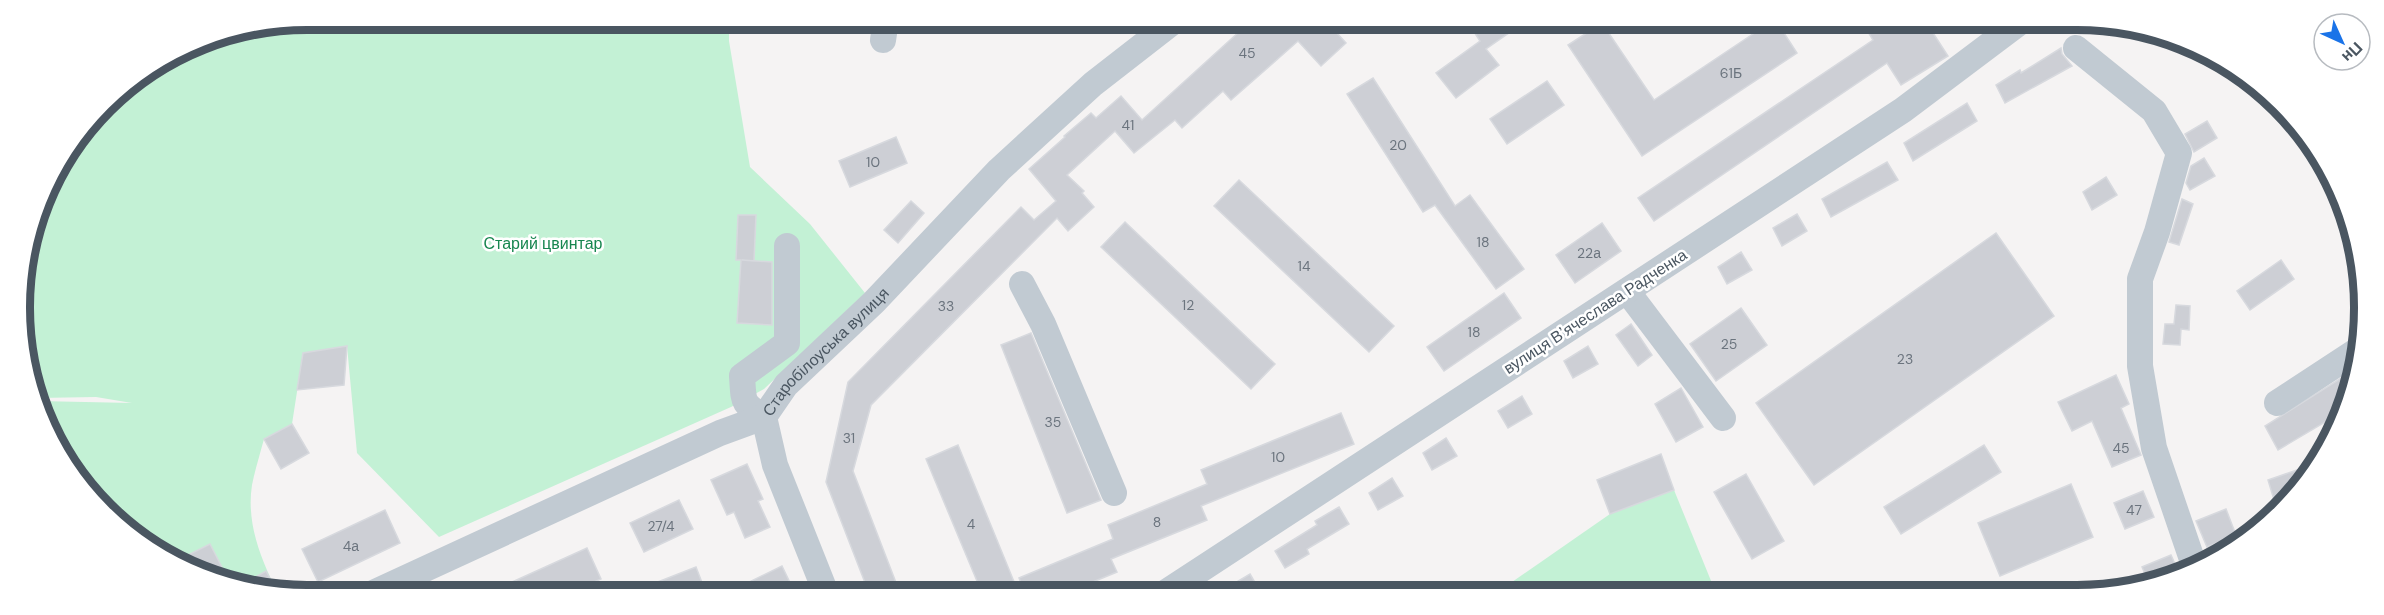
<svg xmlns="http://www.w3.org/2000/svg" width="2384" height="615" viewBox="0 0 2384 615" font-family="'DM Sans',sans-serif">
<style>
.green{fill:#c3f1d5}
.building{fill:#cdcfd5;stroke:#d7d9de;stroke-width:1.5}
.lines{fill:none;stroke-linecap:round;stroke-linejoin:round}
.minor{stroke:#c1cad2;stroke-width:26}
.labels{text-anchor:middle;stroke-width:5;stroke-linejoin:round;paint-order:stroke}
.number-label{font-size:14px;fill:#6b747e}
.park-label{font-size:16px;fill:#17864f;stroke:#fff}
.street-label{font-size:16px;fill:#4a5661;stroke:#fff}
.rim{fill:none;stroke:#4a5661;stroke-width:8}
</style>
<rect width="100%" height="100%" fill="#f5f3f3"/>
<!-- green -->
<g class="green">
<path d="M308,20H729V41L750,167L810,224L865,293L764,389L731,407L439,537L357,453L347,346L303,353L292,424L264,439C260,454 255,470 252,485C246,523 261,560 278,593H270L163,557L79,483L38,401L132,403L96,397L37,398L29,382L20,288L49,180L117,91L198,41Z"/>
<polygon points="1674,490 1716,593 1511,593 1512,582 1610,514"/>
</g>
<!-- building -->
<g class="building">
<polygon points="1251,21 1259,21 1267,30 1277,21 1326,21 1346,43 1321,66 1298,41 1231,100 1223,91 1182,128 1175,120 1134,153 1115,131 1067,175 1084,191 1082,193 1094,207 1068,231 1057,218 871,405 853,471 900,593 869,593 826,482 848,382 1021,207 1034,220 1056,201 1029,169 1065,137 1064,136 1091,113 1096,118 1121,96 1142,120"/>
<polygon points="1467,21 1526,21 1486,49 1499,65 1456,98 1436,73 1480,41"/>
<polygon points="1771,22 1777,22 1797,53 1642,156 1568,45 1602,23 1654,100"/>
<polygon points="1862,22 1926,22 1948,56 1901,85 1887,63 1654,221 1638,198 1873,40"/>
<polygon points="2061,48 2062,54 2072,66 2005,103 1996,85 2020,70 2021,73"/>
<polygon points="1373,78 1455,206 1470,195 1524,269 1496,289 1435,205 1423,212 1347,94"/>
<polygon points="1547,81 1564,105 1507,144 1490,119"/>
<polygon points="1967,103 1977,121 1913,161 1904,143"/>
<polygon points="2207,121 2217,138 2194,152 2185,134"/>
<polygon points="896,137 907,163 850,187 839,161"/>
<polygon points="2204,158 2215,176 2190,190 2186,183 2191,166"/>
<polygon points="1887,162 1898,180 1831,217 1822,199"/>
<polygon points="2106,177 2117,195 2092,210 2083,192"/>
<polygon points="1239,180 1394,326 1369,352 1214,206"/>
<polygon points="2182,199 2193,204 2179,245 2169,242"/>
<polygon points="911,201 924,213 898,243 884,230"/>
<polygon points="1797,214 1807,231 1782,246 1773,228"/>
<polygon points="738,215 756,215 754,261 742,260 772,262 772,325 737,323 741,260 736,260"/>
<polygon points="1125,222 1275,364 1251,389 1101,247"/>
<polygon points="1602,223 1621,251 1575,283 1556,255"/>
<polygon points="1996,233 2054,316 1814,485 1756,403"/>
<polygon points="1741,252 1752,270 1727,284 1718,267"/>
<polygon points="2281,260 2294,279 2250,310 2237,291"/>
<polygon points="1504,293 1521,318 1444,371 1427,347"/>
<polygon points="2176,305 2190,306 2189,330 2181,329 2180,345 2163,344 2165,324 2174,324"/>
<polygon points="1741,308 1767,345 1716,381 1690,344"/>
<polygon points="1631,324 1652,355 1638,366 1616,335"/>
<polygon points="1031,333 1101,500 1067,513 1001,345"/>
<polygon points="347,346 344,385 297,390 303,353"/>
<polygon points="1588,346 1598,364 1573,378 1564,361"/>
<polygon points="2354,370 2342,412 2278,450 2265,426"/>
<polygon points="2116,375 2129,404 2121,408 2141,455 2112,467 2092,421 2072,431 2058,402"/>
<polygon points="1681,388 1703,427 1676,442 1655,404"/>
<polygon points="1522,396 1532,414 1508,428 1498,411"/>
<polygon points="1341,413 1354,444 1201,506 1207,520 1111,559 1117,572 1066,593 1025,593 1019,578 1113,539 1108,525 1207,484 1201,470"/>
<polygon points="292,424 309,453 281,469 264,439"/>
<polygon points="1446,438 1457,456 1432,470 1423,453"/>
<polygon points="958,445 1017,589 1007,593 982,593 926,459"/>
<polygon points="1984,445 2001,472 1901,534 1884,507"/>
<polygon points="1661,454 1674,490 1610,514 1597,480"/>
<polygon points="747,464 763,499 758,501 770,527 745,538 734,512 727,515 711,480"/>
<polygon points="2297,470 2301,482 2278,513 2268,480"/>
<polygon points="1746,474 1784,541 1752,559 1714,492"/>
<polygon points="1392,478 1403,496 1378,510 1369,493"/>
<polygon points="2071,484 2093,537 2000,576 1978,523"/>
<polygon points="2143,491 2154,517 2125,529 2114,503"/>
<polygon points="679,500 693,529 644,552 630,523"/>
<polygon points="1339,507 1349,524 1307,549 1309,554 1285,568 1275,551 1317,525 1315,521"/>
<polygon points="2226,509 2236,535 2207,547 2196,521"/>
<polygon points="385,510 400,543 318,582 302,549"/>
<polygon points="210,544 228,579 176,561"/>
<polygon points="587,548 601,579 570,593 488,593"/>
<polygon points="2171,555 2179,573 2149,583 2142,567"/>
<polygon points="782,566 795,593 751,593 747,583"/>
<polygon points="696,567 706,593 632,593 632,592"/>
<polygon points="266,571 278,593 270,593 243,584"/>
<polygon points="1250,574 1261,593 1218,593"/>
</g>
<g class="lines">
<!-- minor -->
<g class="minor">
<polyline points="883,40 886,20"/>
<polyline points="2076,48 2154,111 2179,153 2157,232 2140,279 2140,366 2154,448 2195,568"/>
<polyline points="1022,284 1043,324 1114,493"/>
<polyline points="1627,291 1723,418"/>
<polyline points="2277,403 2361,348"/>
<path d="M764,417C741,403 744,402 742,376L787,343V246"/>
<polyline points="764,417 775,465 826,593"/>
<path id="s1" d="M373,593L720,433L764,417L786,385L874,302L999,170L1093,84L1174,21"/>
<polyline points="1165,593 1903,110 2020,22"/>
</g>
</g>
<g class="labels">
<!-- number labels -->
<g class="number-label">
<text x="1247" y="58">45</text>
<text x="1731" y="78">61Б</text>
<text x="1128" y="130">41</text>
<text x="1398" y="150">20</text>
<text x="873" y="167">10</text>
<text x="1483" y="247">18</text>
<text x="1589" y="258">22а</text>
<text x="1304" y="271">14</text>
<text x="1188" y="310">12</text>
<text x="946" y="311">33</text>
<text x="1474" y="337">18</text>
<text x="1729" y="349">25</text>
<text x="1905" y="364">23</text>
<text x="1053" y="427">35</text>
<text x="849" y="443">31</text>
<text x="2121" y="453">45</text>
<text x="1278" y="462">10</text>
<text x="2134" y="515">47</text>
<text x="1157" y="527">8</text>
<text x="971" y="529">4</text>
<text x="661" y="531">27/4</text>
<text x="351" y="551">4а</text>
</g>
<!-- park labels -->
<g class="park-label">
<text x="543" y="249">Старий цвинтар</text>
</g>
<!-- street labels -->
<g class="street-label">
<text transform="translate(1595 311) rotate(-33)" y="6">вулиця Вʼячеслава Радченка</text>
<text dy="6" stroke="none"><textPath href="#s1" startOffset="519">Старобілоуська вулиця</textPath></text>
</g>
</g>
<!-- crop -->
<path d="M0 0H2384V615H0ZM307 30H2077A277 277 0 0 1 2354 307V308A277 277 0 0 1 2077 585H307A277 277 0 0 1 30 308V307A277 277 0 0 1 307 30Z" fill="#fff" fill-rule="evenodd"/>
<path class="rim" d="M307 30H2077A277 277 0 0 1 2354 307V308A277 277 0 0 1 2077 585H307A277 277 0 0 1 30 308V307A277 277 0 0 1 307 30Z"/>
<!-- north arrow -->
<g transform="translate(2342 42) rotate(135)"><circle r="28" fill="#ffffff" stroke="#b7bbc0" stroke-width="1.5"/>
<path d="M0-4.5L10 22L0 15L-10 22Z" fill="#1a73e8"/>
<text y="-9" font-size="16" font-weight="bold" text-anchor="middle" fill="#4a5661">Пн</text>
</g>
</svg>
